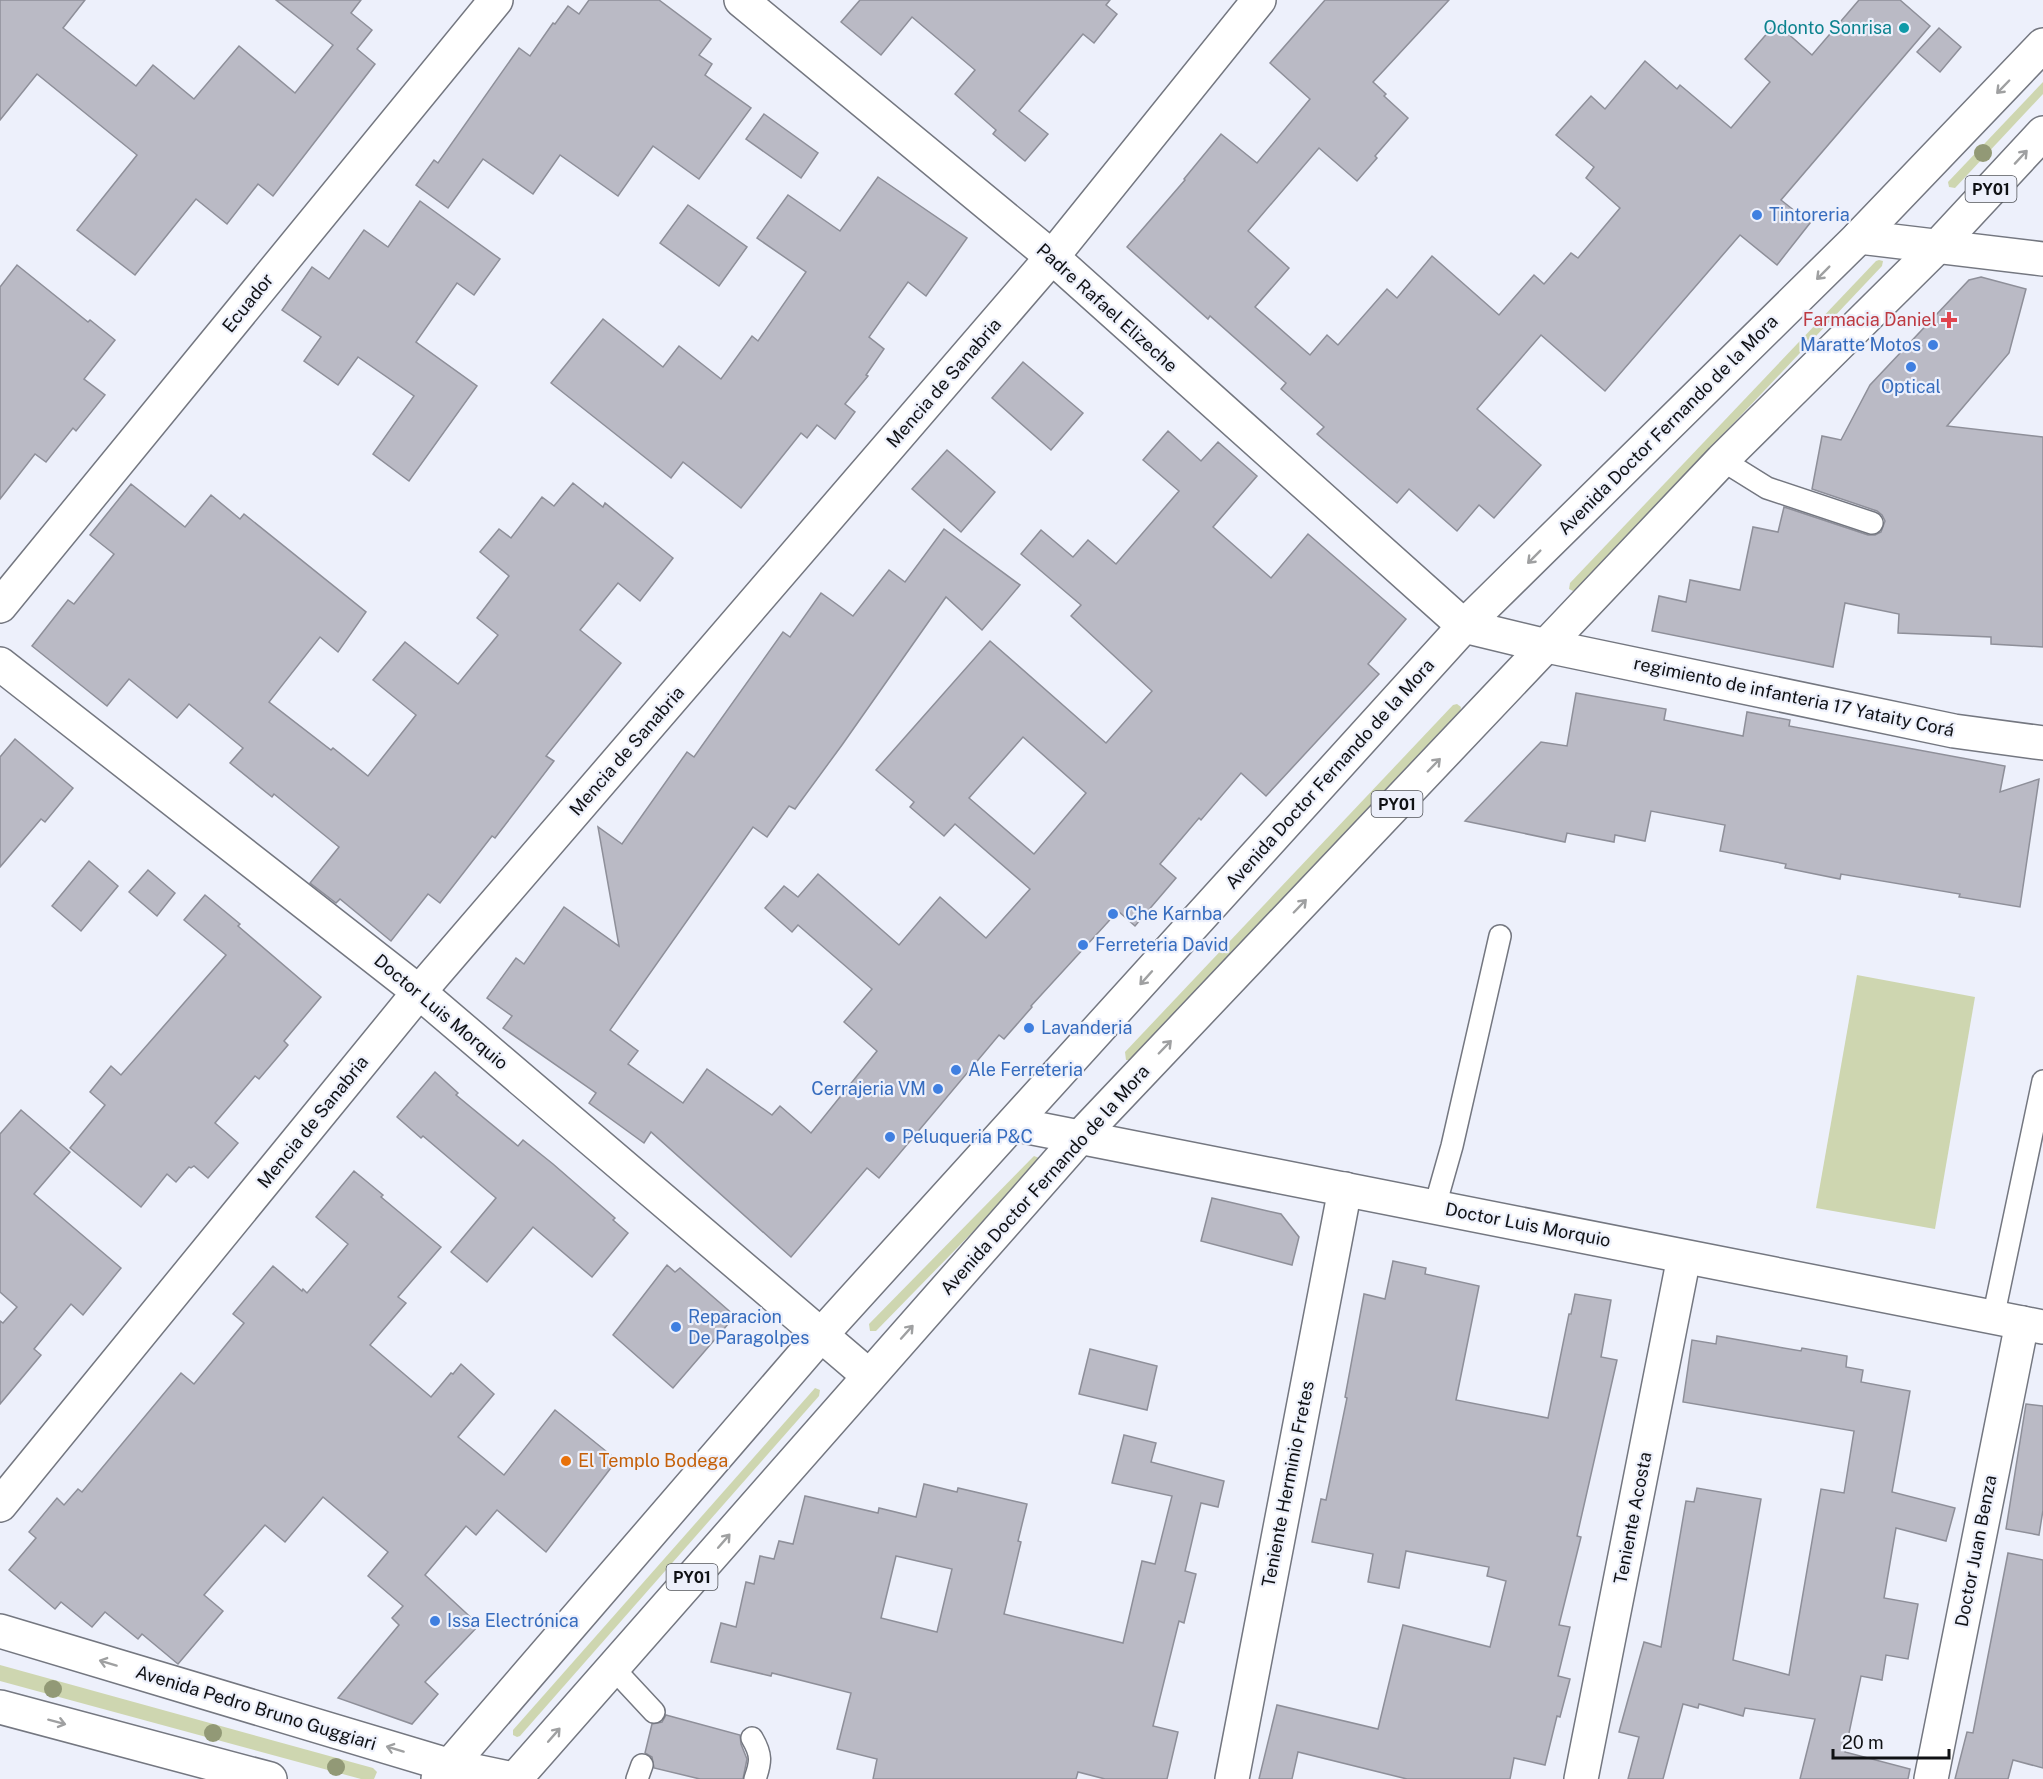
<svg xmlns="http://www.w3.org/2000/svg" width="2043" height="1779" viewBox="0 0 2043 1779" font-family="'Public Sans',sans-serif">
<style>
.green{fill:#ced6b0}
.building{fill:#babac5;stroke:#8e8f99;stroke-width:1.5;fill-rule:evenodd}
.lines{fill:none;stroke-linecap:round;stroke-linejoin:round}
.service-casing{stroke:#747780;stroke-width:24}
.minor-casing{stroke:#747780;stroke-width:36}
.primary-casing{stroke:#747780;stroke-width:36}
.trunk-casing{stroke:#747780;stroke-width:36}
.service{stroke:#fff;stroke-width:21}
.minor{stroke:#fff;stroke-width:33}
.primary{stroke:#fff;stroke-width:33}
.trunk{stroke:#fff;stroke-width:33}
.tree{fill:#929976}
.oneway{stroke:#9fa0a1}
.culture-dot{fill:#0f9aa8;stroke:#edf0fb;stroke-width:2}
.shop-dot{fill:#3f7fe0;stroke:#edf0fb;stroke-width:2}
.health-dot{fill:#e0444e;stroke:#edf0fb;stroke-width:2}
.food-dot{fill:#e8710a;stroke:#edf0fb;stroke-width:2}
.labels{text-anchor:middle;stroke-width:4.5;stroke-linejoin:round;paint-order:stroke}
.shield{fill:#edf0fb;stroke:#525459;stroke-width:1.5}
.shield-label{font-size:16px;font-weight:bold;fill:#0f1114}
.culture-label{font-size:18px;fill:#0d838f;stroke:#edf0fb;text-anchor:end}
.shop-label{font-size:18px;fill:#366cbe;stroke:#edf0fb;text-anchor:start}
.street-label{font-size:18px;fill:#0f1114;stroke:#edf0fb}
.health-label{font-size:18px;fill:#be3a42;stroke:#edf0fb;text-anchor:end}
.food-label{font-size:18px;fill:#c56008;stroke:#edf0fb;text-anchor:start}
</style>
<rect width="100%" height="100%" fill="#edf0fb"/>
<!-- green -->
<g class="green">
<polygon points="2043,82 2043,94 1955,188 1949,187 1948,182"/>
<polygon points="1879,260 1883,261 1882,266 1577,589 1573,591 1569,589 1570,583 1876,261"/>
<polygon points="1457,704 1461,707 1460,713 1132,1060 1126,1060 1125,1052 1453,705"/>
<polygon points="1857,975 1975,997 1935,1229 1816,1208"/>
<polygon points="1034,1156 1039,1158 1039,1164 876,1331 870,1331 869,1324"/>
<polygon points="815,1388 820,1390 819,1396 520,1736 517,1737 513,1735 513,1730"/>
<polygon points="0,1665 373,1768 377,1772 374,1779 361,1779 0,1681"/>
</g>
<!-- building -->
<g class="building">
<polygon points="0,0 85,0 63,28 136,86 153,65 194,99 239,46 295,93 333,45 276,0 361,0 351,13 372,30 357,49 375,64 273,196 258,184 227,224 196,199 135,275 77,230 137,155 37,74 0,120"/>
<polygon points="589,0 659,0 711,39 699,55 712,64 705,75 751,108 699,179 653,146 618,196 560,155 533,194 483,159 448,208 416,185 434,160 438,163 519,48 530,56 553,23 555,24 568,6 579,14"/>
<polygon points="860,0 1110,0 1106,5 1117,14 1094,43 1083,34 1019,111 1048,134 1025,161 993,134 996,130 955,94 975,70 912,17 881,55 841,22"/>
<polygon points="1325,0 1449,0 1373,82 1386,94 1384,96 1408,118 1375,156 1377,158 1357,181 1319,148 1248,231 1289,268 1255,307 1310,355 1327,335 1338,345 1387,289 1397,298 1432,256 1499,315 1534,275 1544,284 1571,253 1578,258 1620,208 1586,178 1594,167 1556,135 1591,96 1605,109 1645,61 1677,89 1680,85 1731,128 1770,82 1745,59 1776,23 1812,55 1859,0 1900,0 1930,26 1781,200 1810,223 1777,265 1740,235 1605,391 1541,335 1477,409 1541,465 1494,518 1479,505 1457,531 1409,489 1397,503 1370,480 1317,434 1324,427 1281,389 1286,383 1210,316 1208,319 1127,247 1185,180 1184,179 1221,134 1257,163 1310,99 1270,63"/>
<polygon points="1939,28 1961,47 1940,72 1917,52"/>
<polygon points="764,114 818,153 801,178 746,139"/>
<polygon points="878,177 967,238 926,296 908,282 869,337 884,349 866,375 868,376 845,404 855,412 835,439 817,425 807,438 801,433 741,508 683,462 671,478 551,383 603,319 663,367 679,346 721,379 752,336 758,341 806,272 757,238 788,195 840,231"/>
<polygon points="420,201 500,259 474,295 457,283 416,342 477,386 409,481 373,454 414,396 358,357 338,385 304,361 321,337 282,310 312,267 329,279 364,230 388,247"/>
<polygon points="688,205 747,247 719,286 660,243"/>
<polygon points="17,265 88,322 90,320 115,340 84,379 105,395 76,431 73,428 46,462 35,454 0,499 0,287"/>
<polygon points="1981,277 2026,289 2009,353 1947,426 2043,437 2043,647 1991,644 1991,637 1898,633 1899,614 1845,603 1833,667 1652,631 1659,596 1686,602 1690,580 1740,590 1753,527 1778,532 1784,507 1868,535 1875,535 1881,532 1885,521 1882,515 1877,511 1812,489 1822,436 1841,440 1870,385 1969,280"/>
<polygon points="1023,362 1083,413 1051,450 992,398"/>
<path d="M1168,431L1201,461L1218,442L1257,476L1213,527L1271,578L1308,534L1406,619L1368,664L1379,674L1266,796L1241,773L1201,820L1199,818L1160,864L1176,878L1135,926L1118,911L1031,1006L1032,1007L1004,1039L999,1035L879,1178L867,1168L791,1257L651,1132L644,1143L589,1103L596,1093L503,1028L512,1016L487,998L516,958L524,964L564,907L619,946L598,827L622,844L687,752L694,757L783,632L790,637L821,593L853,616L889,570L905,582L944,529L1020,585L982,630L946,597L842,745L795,809L789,806L767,837L753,827L610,1030L638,1051L628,1064L683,1103L707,1069L772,1115L780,1106L811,1133L877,1051L844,1022L872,989L798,925L792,932L765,908L784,886L798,897L818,874L899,945L940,897L986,938L1030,889L955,824L944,836L910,807L914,802L876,770L990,641L1106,743L1152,691L1071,616L1081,605L1021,554L1041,530L1073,557L1088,540L1116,564L1179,491L1143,460ZM1023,737L1086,793L1034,854L969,798Z"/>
<polygon points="947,450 995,492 961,532 912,489"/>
<polygon points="573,483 603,507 605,503 673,558 640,601 618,583 580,630 621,663 546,756 554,761 495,838 492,836 440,903 428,894 391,941 340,899 336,903 310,883 339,847 274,794 272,797 230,763 243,748 189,704 177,718 129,679 107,706 32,646 68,600 74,604 114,554 90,535 131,484 185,527 211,495 240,519 244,514 366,612 338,652 320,637 269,702 331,750 333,748 368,776 416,715 373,680 405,642 458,684 498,635 477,618 509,576 480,552 499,529 511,538 542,497 554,506"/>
<polygon points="1576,693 1666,709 1664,720 1743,736 1747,712 1790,720 1789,726 2005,766 2000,792 2039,779 2020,907 1959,897 1960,894 1841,874 1840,879 1785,868 1786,864 1720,851 1725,825 1651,811 1645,841 1615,835 1614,842 1567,833 1565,842 1465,821 1541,742 1567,746"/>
<polygon points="15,739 73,788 45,822 41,819 0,867 0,757"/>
<polygon points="89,861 118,886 81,931 52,906"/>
<polygon points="148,870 175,893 157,916 129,892"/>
<polygon points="205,895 240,924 238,926 321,997 284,1041 288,1045 259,1079 255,1076 215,1123 238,1143 208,1178 194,1166 191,1168 189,1167 176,1182 167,1174 141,1207 70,1148 105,1105 90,1092 111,1066 121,1075 226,955 184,920"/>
<polygon points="435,1072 458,1093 456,1095 518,1146 523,1140 553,1164 615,1218 613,1220 628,1233 592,1277 533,1227 487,1282 451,1252 496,1198 423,1136 421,1138 397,1117"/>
<polygon points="21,1110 70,1152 34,1194 121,1268 83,1315 71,1304 34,1349 41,1355 0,1404 0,1321 3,1323 17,1307 0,1292 0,1134"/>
<polygon points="354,1171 383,1195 381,1197 441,1247 398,1297 406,1303 370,1345 431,1397 451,1373 453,1374 461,1364 494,1394 458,1437 504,1475 555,1410 617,1460 546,1552 497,1510 476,1535 466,1526 425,1575 479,1625 425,1682 438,1694 412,1724 338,1698 399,1625 392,1618 403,1606 368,1576 388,1552 323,1497 285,1542 265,1525 204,1595 223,1611 178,1664 142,1634 138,1639 105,1612 92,1627 61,1602 55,1609 9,1570 36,1538 29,1532 57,1498 64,1505 78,1489 82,1492 181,1373 194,1384 244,1323 233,1314 273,1266 302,1291 303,1289 307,1293 348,1244 316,1217"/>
<polygon points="1212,1198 1281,1214 1299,1237 1292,1265 1201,1241"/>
<polygon points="1393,1261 1426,1268 1425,1274 1479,1286 1456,1400 1548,1418 1569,1314 1571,1314 1575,1294 1611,1300 1601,1357 1617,1360 1577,1536 1581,1537 1559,1625 1570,1627 1558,1676 1570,1679 1560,1717 1557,1716 1545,1765 1514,1758 1510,1779 1407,1779 1298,1752 1292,1779 1259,1779 1277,1705 1378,1729 1403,1625 1490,1647 1506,1581 1487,1576 1489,1567 1406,1551 1399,1588 1368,1582 1373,1554 1312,1542 1321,1499 1326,1500 1347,1398 1345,1397 1364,1294 1385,1299"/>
<polygon points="667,1265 675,1272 680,1268 735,1316 673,1388 613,1335"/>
<polygon points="1717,1336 1801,1351 1802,1348 1847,1356 1846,1367 1863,1370 1861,1382 1910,1391 1892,1492 1955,1508 1946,1541 1896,1528 1884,1598 1918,1604 1908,1659 1886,1655 1882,1680 1861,1676 1845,1752 1910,1769 1908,1779 1800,1779 1815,1719 1745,1708 1743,1716 1699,1704 1698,1708 1683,1704 1663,1779 1628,1779 1639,1737 1619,1732 1644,1642 1661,1647 1686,1501 1694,1502 1697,1488 1761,1499 1733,1660 1789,1675 1821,1489 1844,1493 1854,1431 1683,1402 1692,1340 1716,1344"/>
<polygon points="1090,1349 1157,1366 1147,1410 1079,1394"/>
<polygon points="2026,1404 2043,1406 2043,1510 2039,1535 2006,1529"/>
<path d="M1124,1435L1156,1443L1151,1462L1224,1481L1218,1507L1201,1503L1185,1571L1196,1574L1184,1623L1179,1621L1153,1726L1178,1732L1167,1779H1105L1078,1772L1076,1779H873L877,1759L837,1749L851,1693L772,1673L771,1676L711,1662L721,1623L736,1627L746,1582L754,1584L760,1556L774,1559L779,1541L793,1544L805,1496L878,1513L879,1508L916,1517L924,1484L957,1492L958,1488L1027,1504L1018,1541L1021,1542L1004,1614L1123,1643L1142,1561L1155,1564L1172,1496L1112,1483ZM896,1556L952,1569L937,1632L881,1618Z"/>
<polygon points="2008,1553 2043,1560 2043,1768 2013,1760 2008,1779 1955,1779 1967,1732 1973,1733"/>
<polygon points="666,1715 740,1735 741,1744 747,1759 743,1779 700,1779 654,1768 652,1757 645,1753 652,1724 662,1722"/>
</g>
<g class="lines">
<!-- service casing -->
<g class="service-casing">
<g id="service">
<polyline points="1722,460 1767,488 1872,523"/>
<polyline points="1435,1206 1452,1146 1500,936"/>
<polyline points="1993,1318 2043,1081"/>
<polyline points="613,1668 654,1712"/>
<path d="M752,1738C762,1755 761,1762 755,1779"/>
<polyline points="637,1779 642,1765"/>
</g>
</g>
<!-- minor casing -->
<g class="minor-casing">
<g id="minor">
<polyline points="741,0 1052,257 1464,626 1547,646 1954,731 2043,743"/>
<polyline points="1859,237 2043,259"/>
<polyline points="0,606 496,0"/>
<polyline points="0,664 419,992 869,1376"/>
<polyline points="1013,1124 2043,1327"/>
<polyline points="0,1505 419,992 1052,257 1259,0"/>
<polyline points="1232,1779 1345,1189"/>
<polyline points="1581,1779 1684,1257"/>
<polyline points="1931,1779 2022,1323"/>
</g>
</g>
<!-- primary casing -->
<g class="primary-casing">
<g id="primary">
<polyline points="0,1631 451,1766 513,1779"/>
<polyline points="0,1707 270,1779"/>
</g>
</g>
<!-- trunk casing -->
<g class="trunk-casing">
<g id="trunk">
<polyline points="438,1779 821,1335 1464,626 1859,237 2043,45"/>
<polyline points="515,1779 1080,1137 1722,460 1938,246 2043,133"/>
</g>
</g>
<!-- service -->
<use href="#service" class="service"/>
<!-- minor -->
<use href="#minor" class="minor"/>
<!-- primary -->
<use href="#primary" class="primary"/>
<!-- trunk -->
<use href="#trunk" class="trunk"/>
</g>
<!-- trees -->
<g class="tree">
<circle cx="1983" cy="153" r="9"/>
<circle cx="53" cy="1689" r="9"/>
<circle cx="213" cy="1733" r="9"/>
<circle cx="336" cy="1767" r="9"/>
</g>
<!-- one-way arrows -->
<defs><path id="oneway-shaft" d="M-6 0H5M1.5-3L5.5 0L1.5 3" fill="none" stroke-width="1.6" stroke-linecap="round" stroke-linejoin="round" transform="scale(1.5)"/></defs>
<g class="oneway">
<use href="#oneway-shaft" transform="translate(2003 87) rotate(134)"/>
<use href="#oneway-shaft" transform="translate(2021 157) rotate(-47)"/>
<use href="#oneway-shaft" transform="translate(1823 273) rotate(135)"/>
<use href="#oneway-shaft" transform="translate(1534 557) rotate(135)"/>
<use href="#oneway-shaft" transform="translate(1434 765) rotate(-46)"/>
<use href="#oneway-shaft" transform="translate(1300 906) rotate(-46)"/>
<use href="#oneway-shaft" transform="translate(1146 978) rotate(132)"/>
<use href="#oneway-shaft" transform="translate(1165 1047) rotate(-46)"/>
<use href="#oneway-shaft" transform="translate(907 1332) rotate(-48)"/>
<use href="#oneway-shaft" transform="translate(724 1541) rotate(-49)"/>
<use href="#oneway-shaft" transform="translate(108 1663) rotate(-163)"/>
<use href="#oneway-shaft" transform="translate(57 1722) rotate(15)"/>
<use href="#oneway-shaft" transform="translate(554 1735) rotate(-49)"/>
<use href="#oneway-shaft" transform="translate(395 1749) rotate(-163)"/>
</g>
<!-- markers -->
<circle class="culture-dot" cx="1904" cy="28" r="6"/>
<g class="shop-dot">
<circle cx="1757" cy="215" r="6"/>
<circle cx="1933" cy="345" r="6"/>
<circle cx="1911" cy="367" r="6"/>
<circle cx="1113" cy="914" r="6"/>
<circle cx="1083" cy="945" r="6"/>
<circle cx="1029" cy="1028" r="6"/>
<circle cx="956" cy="1070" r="6"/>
<circle cx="938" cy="1089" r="6"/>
<circle cx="890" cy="1137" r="6"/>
<circle cx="676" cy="1327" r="6"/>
<circle cx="435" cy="1621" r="6"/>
</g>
<path class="health-dot" d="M1946 311h6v6h6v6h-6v6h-6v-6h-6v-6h6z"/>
<circle class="food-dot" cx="566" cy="1461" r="6"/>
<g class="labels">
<!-- shield labels -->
<g class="shield">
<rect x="1965.5" y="176" width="51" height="26" rx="4.5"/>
<rect x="1371.5" y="791" width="51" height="26" rx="4.5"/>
<rect x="666.5" y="1564" width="51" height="26" rx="4.5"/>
</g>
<g class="shield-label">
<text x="1991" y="195">PY01</text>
<text x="1397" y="810">PY01</text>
<text x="692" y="1583">PY01</text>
</g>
<!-- culture labels -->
<g class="culture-label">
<text x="1892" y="34">Odonto Sonrisa</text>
</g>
<!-- shop labels -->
<g class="shop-label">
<text x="1769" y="221">Tintoreria</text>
<text x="1921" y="351" text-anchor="end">Maratte Motos</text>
<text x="1911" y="393" text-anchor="middle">Optical</text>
<text x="1125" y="920">Che Karnba</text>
<text x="1095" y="951">Ferreteria David</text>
<text x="1041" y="1034">Lavanderia</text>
<text x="968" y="1076">Ale Ferreteria</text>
<text x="926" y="1095" text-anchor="end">Cerrajeria VM</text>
<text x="902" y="1143">Peluqueria P&amp;C</text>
<text x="688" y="1323">Reparacion<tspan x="688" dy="21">De Paragolpes</tspan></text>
<text x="447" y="1627">Issa Electrónica</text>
</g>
<!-- street labels -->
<g class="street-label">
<text transform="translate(248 303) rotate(-51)" y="6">Ecuador</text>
<text transform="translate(1107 308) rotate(42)" y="6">Padre Rafael Elizeche</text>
<text transform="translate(944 383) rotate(-49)" y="6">Mencia de Sanabria</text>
<text transform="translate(1668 425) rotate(-45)" y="6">Avenida Doctor Fernando de la Mora</text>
<text transform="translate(1794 697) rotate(12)" y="6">regimiento de infanteria 17 Yataity Corá</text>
<text transform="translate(627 751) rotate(-49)" y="6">Mencia de Sanabria</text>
<text transform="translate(1330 774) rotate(-48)" y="6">Avenida Doctor Fernando de la Mora</text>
<text transform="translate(441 1012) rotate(40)" y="6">Doctor Luis Morquio</text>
<text transform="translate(313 1122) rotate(-51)" y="6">Mencia de Sanabria</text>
<text transform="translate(1045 1180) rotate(-48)" y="6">Avenida Doctor Fernando de la Mora</text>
<text transform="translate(1528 1225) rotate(11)" y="6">Doctor Luis Morquio</text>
<text transform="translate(1288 1484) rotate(-79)" y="6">Teniente Herminio Fretes</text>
<text transform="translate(1633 1518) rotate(-79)" y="6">Teniente Acosta</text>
<text transform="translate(1976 1551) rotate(-79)" y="6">Doctor Juan Benza</text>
<text transform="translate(256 1708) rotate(17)" y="6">Avenida Pedro Bruno Guggiari</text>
</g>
<!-- health labels -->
<g class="health-label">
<text x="1937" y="326">Farmacia Daniel</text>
</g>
<!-- food labels -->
<g class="food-label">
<text x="578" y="1467">El Templo Bodega</text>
</g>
</g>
<!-- scale -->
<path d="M1833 1749v9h116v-9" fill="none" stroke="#0f1114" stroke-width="3"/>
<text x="1842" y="1749" font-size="18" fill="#0f1114" stroke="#edf0fb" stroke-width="4.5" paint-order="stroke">20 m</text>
</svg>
